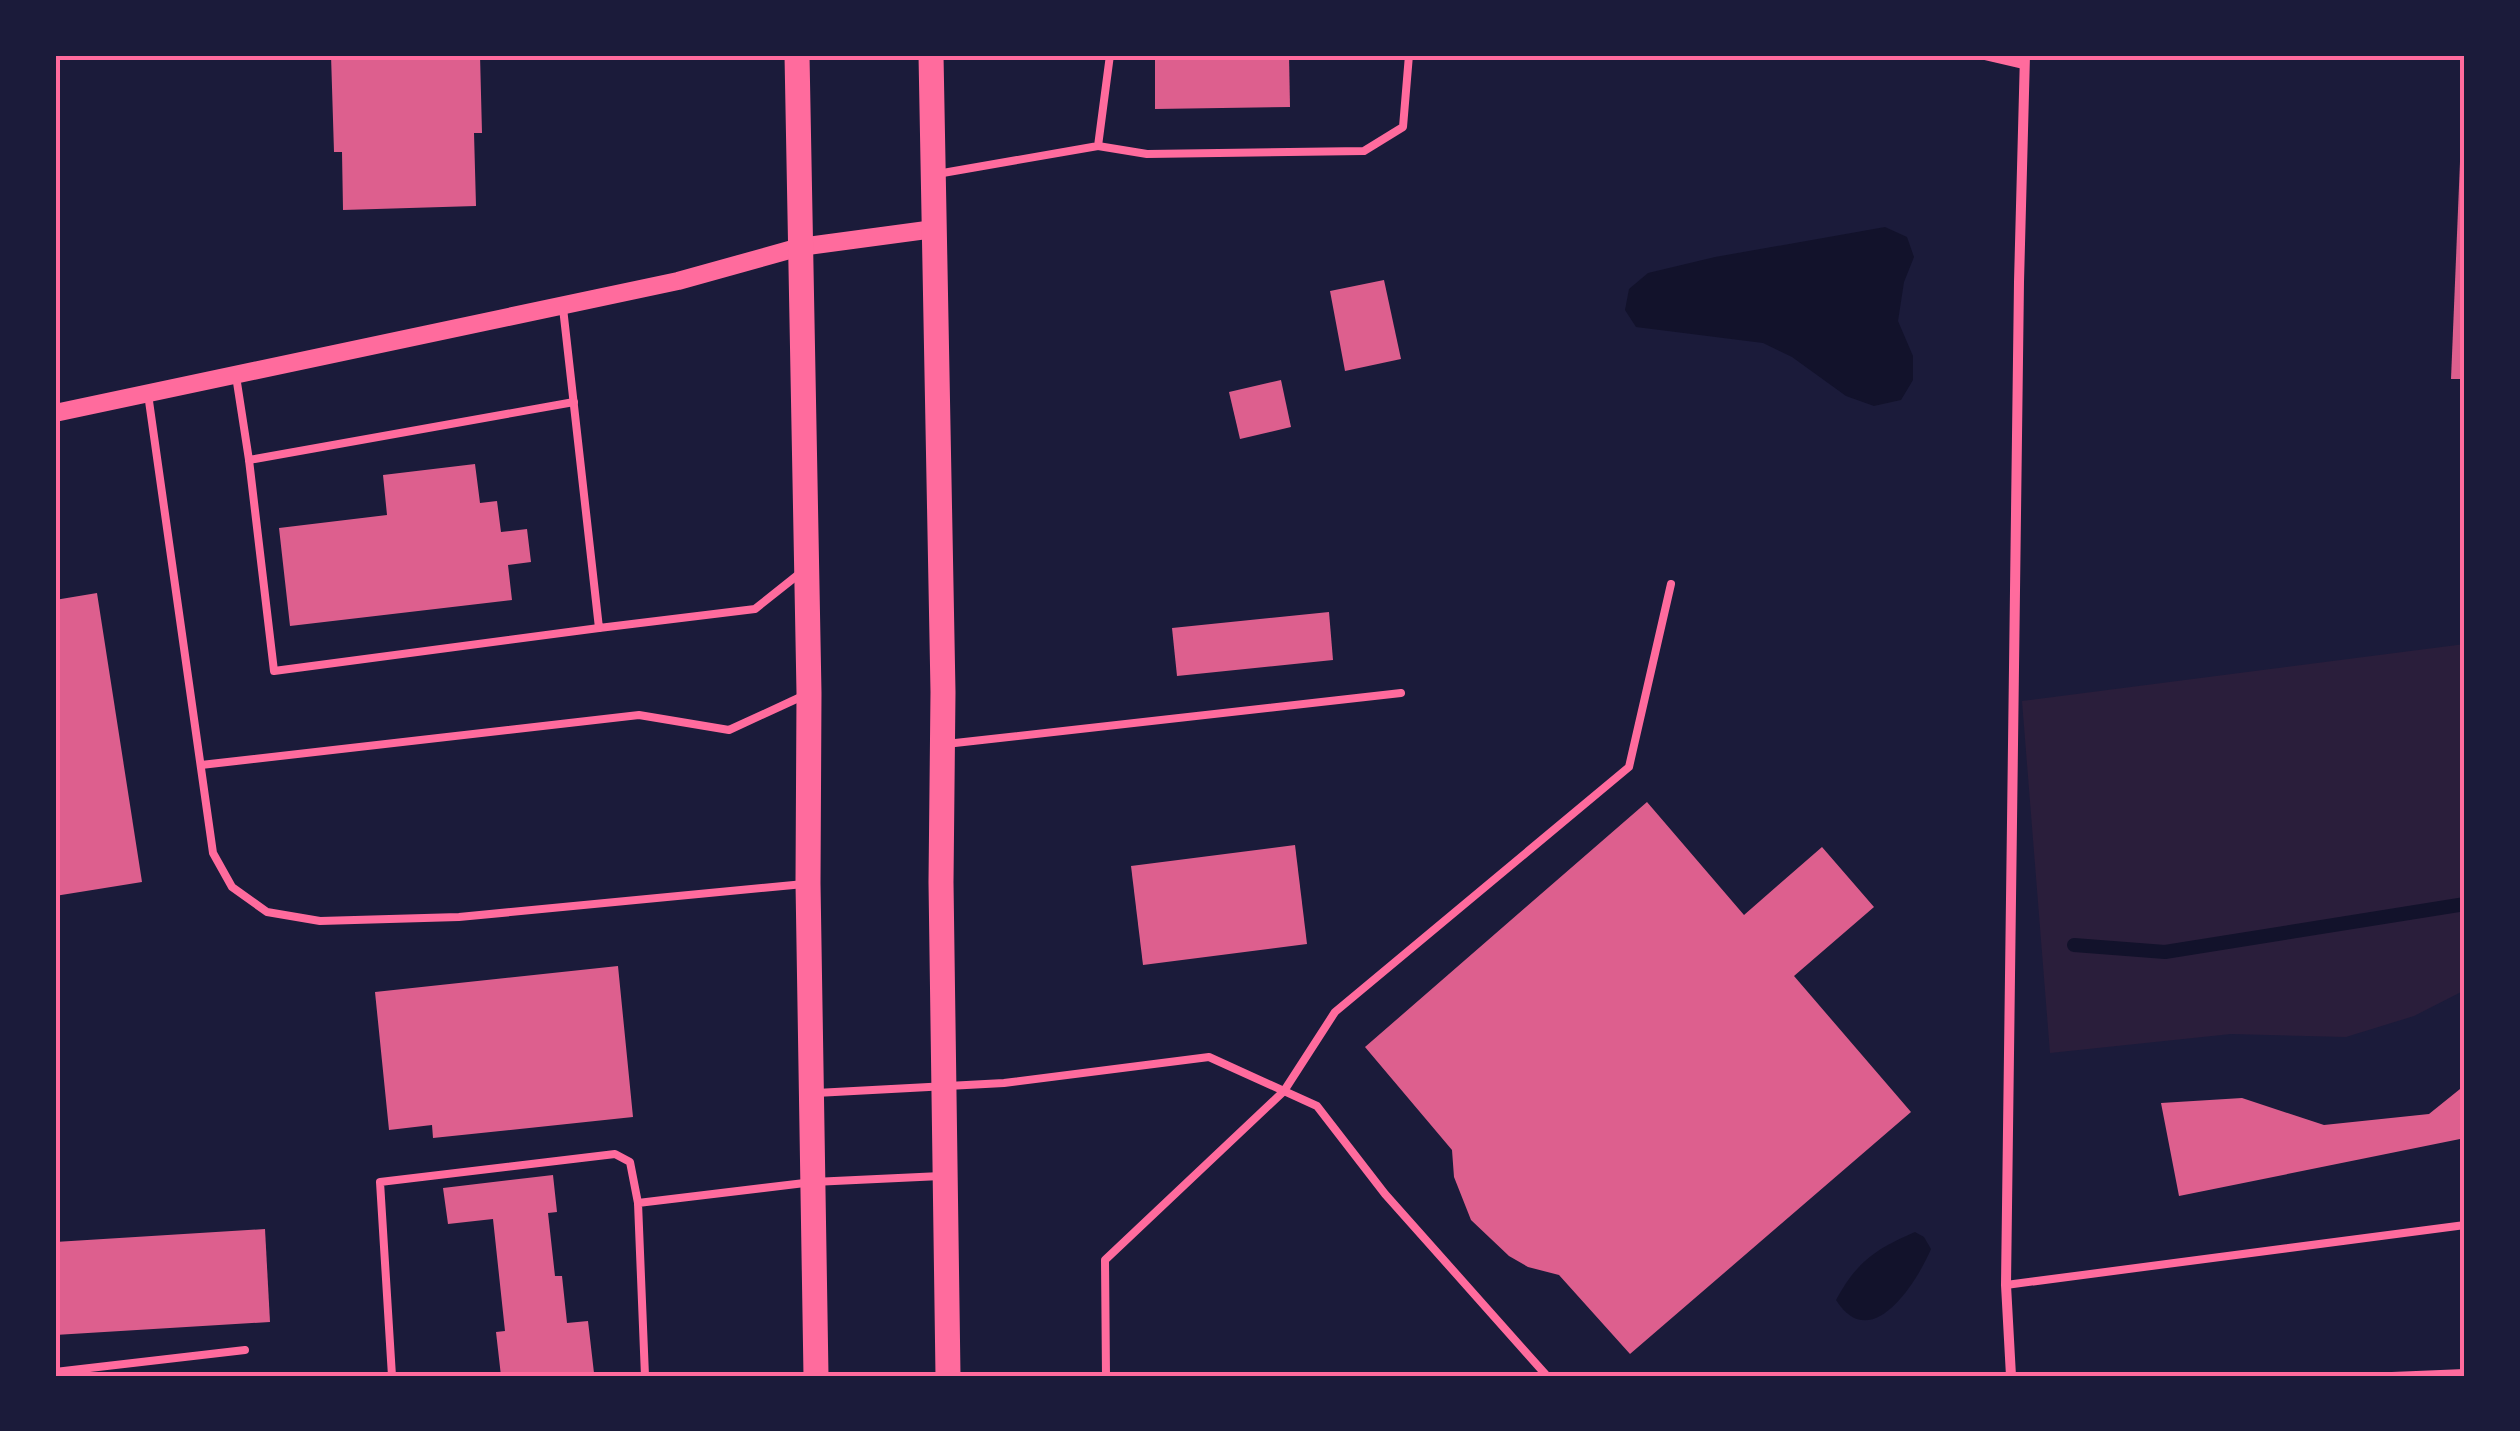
<svg xmlns="http://www.w3.org/2000/svg" width="2520" height="1431" viewBox="0 0 2520 1431" font-family="'Space Grotesk',sans-serif">
<style>
.green{fill:#2a1e3b}
.water{fill:#12122b}
.lines{fill:none;stroke-linecap:round;stroke-linejoin:round}
.stream{stroke:#12122b;stroke-width:14}
.building{fill:#dd5f8e}
.service{stroke:#ff6b9d;stroke-width:8}
.minor{stroke:#ff6b9d;stroke-width:10}
.tertiary{stroke:#ff6b9d;stroke-width:18}
.primary{stroke:#ff6b9d;stroke-width:25}
.neatline{fill:none;stroke:#ff6b9d;stroke-width:4}
</style>
<rect width="100%" height="100%" fill="#1b1b3a"/>
<!-- green -->
<polygon class="green" points="2465,644 2465,990 2414,1016 2346,1037 2231,1034 2050,1053 2022,701"/>
<!-- water -->
<g class="water">
<polygon points="1885,227 1907,237 1914,257 1904,282 1898,321 1913,356 1913,380 1901,400 1874,406 1846,396 1792,357 1763,343 1636,327 1625,310 1629,289 1648,273 1715,257"/>
<path d="M1915,1232L1924,1237L1931,1249C1917,1282 1871,1356 1836,1300C1857,1261 1876,1249 1915,1232Z"/>
</g>
<g class="lines">
<!-- stream -->
<polyline class="stream" points="2074,945 2165,952 2465,904"/>
</g>
<!-- building -->
<g class="building">
<polygon points="331,55 480,55 482,133 474,133 476,206 343,210 342,152 334,152"/>
<polygon points="1155,55 1289,55 1290,107 1155,109"/>
<polygon points="2460,162 2465,162 2465,379 2451,379"/>
<polygon points="1384,280 1401,359 1345,371 1330,291"/>
<polygon points="1281,380 1291,427 1240,439 1229,392"/>
<polygon points="475,464 480,503 497,501 501,532 527,529 531,562 508,565 512,600 290,626 279,528 387,515 383,475"/>
<polygon points="97,593 142,882 55,896 55,600"/>
<polygon points="1329,612 1333,660 1177,676 1172,628"/>
<polygon points="1647,802 1744,915 1822,847 1874,907 1794,976 1911,1112 1630,1354 1559,1275 1528,1267 1509,1256 1471,1220 1454,1177 1452,1150 1365,1047"/>
<polygon points="1295,845 1307,944 1143,965 1131,866"/>
<polygon points="618,966 633,1117 433,1138 432,1125 389,1130 375,992"/>
<polygon points="2465,1085 2465,1138 2179,1196 2161,1103 2242,1098 2324,1125 2429,1114"/>
<polygon points="553,1175 557,1212 548,1213 555,1276 562,1276 567,1323 588,1321 594,1373 568,1376 501,1376 496,1332 505,1331 493,1219 448,1224 443,1188"/>
<polygon points="265,1229 270,1322 55,1335 55,1242"/>
</g>
<g class="lines">
<!-- service -->
<g class="service">
<polyline points="1981,55 2024,65"/>
<polyline points="1098,146 1147,154 1364,151 1403,127 1409,55"/>
<polyline points="937,174 1098,146 1110,55"/>
<polyline points="563,308 599,628 755,609 799,574"/>
<polyline points="236,376 249,460 574,402"/>
<polyline points="148,394 213,853 232,887 267,912 320,921 459,917 804,884"/>
<polyline points="249,460 274,671 599,628"/>
<polyline points="946,744 1401,693"/>
<polyline points="201,765 639,715 729,730 805,695"/>
<polyline points="816,1093 1004,1083 1209,1057 1317,1106 1385,1194 1547,1376"/>
<polyline points="2006,1285 2465,1225"/>
<polyline points="55,1372 245,1350"/>
<polyline points="392,1376 380,1182 615,1154 630,1162 638,1203"/>
<polyline points="645,1376 638,1203 813,1182 941,1176"/>
<polyline points="1106,1376 1105,1260 1284,1091 1335,1012 1629,767 1671,584"/>
<polyline points="2392,1376 2465,1373"/>
</g>
<!-- minor -->
<polyline class="minor" points="2011,1376 2006,1285 2019,282 2025,55"/>
<!-- tertiary -->
<polyline class="tertiary" points="55,413 678,281 800,247 934,229"/>
<!-- primary -->
<g class="primary">
<polyline points="797,55 809,693 808,883 816,1376"/>
<polyline points="931,55 943,692 941,882 948,1376"/>
</g>
</g>
<!-- border -->
<rect width="2520" height="1431" fill="none" stroke="#1b1b3a" stroke-width="115"/>
<rect x="58" y="58" width="2404" height="1316" class="neatline"/>
</svg>
